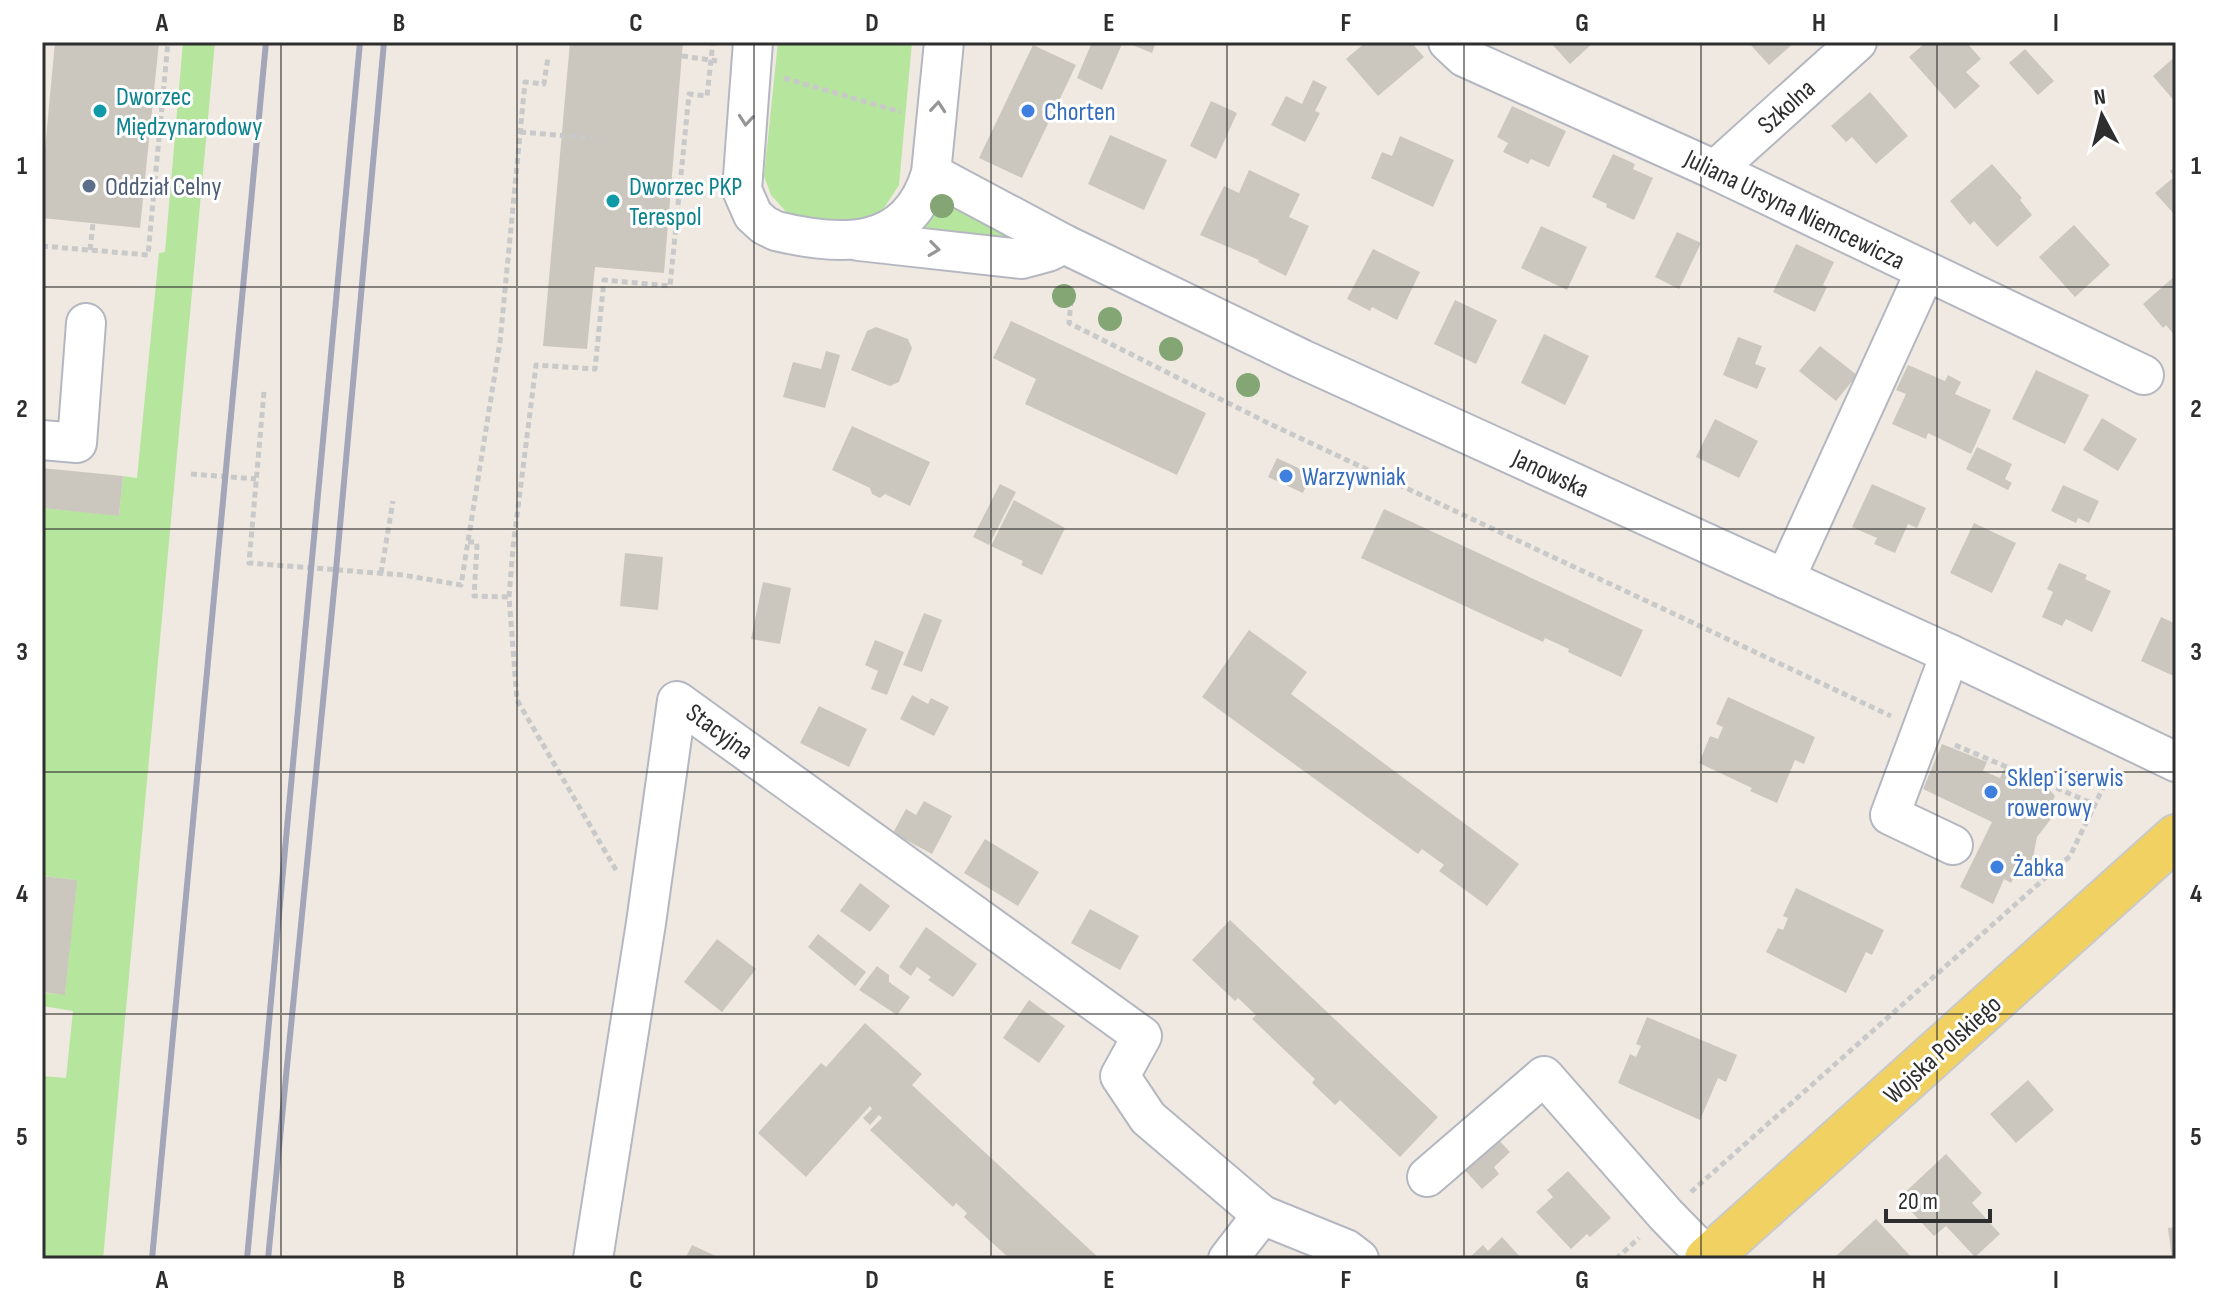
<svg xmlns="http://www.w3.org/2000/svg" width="2218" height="1301" viewBox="0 0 2218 1301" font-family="'Sofia Sans Condensed',sans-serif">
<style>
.green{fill:#b6e59e}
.building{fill:#cbc7bf}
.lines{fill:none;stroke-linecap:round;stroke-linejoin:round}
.minor-casing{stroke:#b4b7c1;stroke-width:42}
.major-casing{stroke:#c9c9c9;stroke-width:48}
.path{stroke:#c9c9c9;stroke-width:5;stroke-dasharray:6 4;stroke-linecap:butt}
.minor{stroke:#fff;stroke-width:38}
.major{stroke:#f2d163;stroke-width:44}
.rail{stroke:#a3a6b8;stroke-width:6}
.tree{fill:#84a574}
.oneway{stroke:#969696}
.grid{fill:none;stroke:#2e2e2e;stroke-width:2;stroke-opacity:0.55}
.culture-dot{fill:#0f9aa8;stroke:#fff;stroke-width:3}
.shop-dot{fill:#3f7fe0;stroke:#fff;stroke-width:3}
.service-dot{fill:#5c6f8a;stroke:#fff;stroke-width:3}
.labels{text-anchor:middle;stroke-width:6;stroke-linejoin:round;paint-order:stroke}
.culture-label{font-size:26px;fill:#0d838f;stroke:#fff;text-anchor:start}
.street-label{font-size:26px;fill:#2e2e2e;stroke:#fff}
.shop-label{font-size:26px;fill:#366cbe;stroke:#fff;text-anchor:start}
.service-label{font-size:26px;fill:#4e5e75;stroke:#fff;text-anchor:start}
.neatline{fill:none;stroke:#2e2e2e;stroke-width:3}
.grid-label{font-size:26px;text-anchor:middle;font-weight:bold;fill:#2e2e2e}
</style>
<rect width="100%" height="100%" fill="#efe9e1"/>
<!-- green -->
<g class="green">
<polygon points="183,42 215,42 103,1259 42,1259 42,1076 66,1078 73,1011 42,1006 44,993 65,994 76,880 42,876 42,508 119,515 123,476 137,478 157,274 159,253 165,252"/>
<polygon points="778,42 912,42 899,185 880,214 854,222 789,215 771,195 764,176"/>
<polygon points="937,194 1018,240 913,232"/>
</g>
<!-- building -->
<g class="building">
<polygon points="55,42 159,42 140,228 42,218 42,181"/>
<polygon points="570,42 683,42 664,273 595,267 587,349 543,346"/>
<polygon points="1092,42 1122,44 1102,90 1077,78"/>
<polygon points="1125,42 1156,42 1152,53"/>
<polygon points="1366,42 1411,42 1424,57 1378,96 1346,59"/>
<polygon points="1550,42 1594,42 1570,64"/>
<polygon points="1748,42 1795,42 1769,65"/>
<polygon points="1926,42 1966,42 1981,59 1966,72 1980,86 1955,109 1909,57"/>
<polygon points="1033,45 1076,65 1022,178 979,158"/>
<polygon points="2025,49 2054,81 2038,95 2009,63"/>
<polygon points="2176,56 2176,103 2153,76"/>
<polygon points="1313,80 1327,87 1315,111 1320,113 1305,142 1271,125 1286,96 1302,104"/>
<polygon points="1870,92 1908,136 1876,164 1852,137 1846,142 1831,126"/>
<polygon points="1211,101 1237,113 1216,159 1190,146"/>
<polygon points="1512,106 1566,131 1549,167 1531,159 1528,164 1503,152 1508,143 1497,137"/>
<polygon points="1110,135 1167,160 1144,210 1088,184"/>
<polygon points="1400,136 1454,160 1433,207 1371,178 1382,152 1392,156"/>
<polygon points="1613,154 1635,164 1633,169 1653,178 1634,220 1606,207 1607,204 1592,197"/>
<polygon points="1992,164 2022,198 2020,200 2032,215 1997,247 1974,221 1970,225 1950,201"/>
<polygon points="2176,166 2176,216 2155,193 2174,177 2170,171"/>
<polygon points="1249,170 1300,194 1289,217 1309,226 1286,276 1258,262 1259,260 1200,235 1224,186 1239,193"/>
<polygon points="2074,225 2110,265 2075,297 2039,257"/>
<polygon points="1541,226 1587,247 1567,290 1521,268"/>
<polygon points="1677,232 1701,243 1679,289 1655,277"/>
<polygon points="1796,244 1834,262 1823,285 1827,287 1815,312 1773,292"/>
<polygon points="1373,249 1420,272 1397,320 1372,307 1370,311 1347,299"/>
<polygon points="2176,275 2176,337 2166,325 2163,328 2143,304"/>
<polygon points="1455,300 1497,320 1476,364 1434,344"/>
<polygon points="1011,321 1206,413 1177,475 1025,404 1036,379 993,358"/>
<polygon points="876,327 908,339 912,348 899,382 890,386 851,370 867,331"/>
<polygon points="1544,334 1589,356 1565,405 1521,383"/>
<polygon points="1738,337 1762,346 1755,364 1766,368 1757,389 1723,375"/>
<polygon points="1820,346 1857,375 1836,401 1799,371"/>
<polygon points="826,351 840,355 825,408 783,397 793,362 821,369"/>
<polygon points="1908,365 1945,381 1948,375 1961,382 1955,394 1991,410 1971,454 1928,433 1926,439 1892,424 1906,394 1896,390"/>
<polygon points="2036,370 2089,395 2065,444 2012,419"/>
<polygon points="2102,418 2137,439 2118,471 2083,450"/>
<polygon points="1715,419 1758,441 1739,478 1696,457"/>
<polygon points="852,426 930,462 910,506 885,494 880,498 872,494 870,488 832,470"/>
<polygon points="1977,447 2012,464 2005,479 2012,483 2008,490 1966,469"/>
<polygon points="1277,458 1311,474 1303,493 1268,477"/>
<polygon points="42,468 123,476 119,516 42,508"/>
<polygon points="1000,484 1016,492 989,545 973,537"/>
<polygon points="1872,484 1926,508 1917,528 1908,524 1895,553 1874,544 1877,538 1852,527"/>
<polygon points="2063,485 2099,501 2089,523 2078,518 2076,523 2051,511"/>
<polygon points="1014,500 1065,528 1042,575 1021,565 1023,561 991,546"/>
<polygon points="1384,509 1643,630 1621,677 1568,652 1569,649 1545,638 1543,642 1361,558"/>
<polygon points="1974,523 2016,543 1992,593 1950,573"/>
<polygon points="625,553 663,557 658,610 620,606"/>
<polygon points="2059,563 2087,575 2085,579 2111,591 2092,632 2066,619 2062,626 2042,617 2053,592 2047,589"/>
<polygon points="763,582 791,588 780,644 751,639"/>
<polygon points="924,613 942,620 922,672 903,665"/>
<polygon points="2161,617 2176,624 2176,677 2141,661"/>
<polygon points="1249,630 1307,672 1291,694 1519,864 1487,906 1439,871 1444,865 1422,849 1418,854 1202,697"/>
<polygon points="875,640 904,652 887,695 871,689 878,671 865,665"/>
<polygon points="912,695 928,704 931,698 949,707 934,736 900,719"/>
<polygon points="1728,697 1815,737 1804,764 1795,760 1777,803 1750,791 1752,788 1699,763 1710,736 1718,739 1723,727 1716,724"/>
<polygon points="819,706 867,729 849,767 800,743"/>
<polygon points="1942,744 1987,762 1983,771 2000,778 2004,769 2048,788 2055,796 2047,812 2054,815 2037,837 2033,858 2030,863 2023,860 2011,883 2004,879 1993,904 1960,887 1992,822 1923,789"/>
<polygon points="924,801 952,816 932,854 893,833 906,809 916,815"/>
<polygon points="985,839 1039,872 1018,906 964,873"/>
<polygon points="42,876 77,880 65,995 42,992"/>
<polygon points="860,883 890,906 870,932 840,911"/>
<polygon points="1796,888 1884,930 1872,955 1866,952 1846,993 1766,952 1778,928 1783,930 1788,918 1783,916"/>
<polygon points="1090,909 1139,936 1120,970 1071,943"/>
<polygon points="1230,920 1438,1117 1400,1157 1340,1100 1335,1105 1312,1083 1315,1079 1252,1019 1256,1015 1238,998 1235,1001 1192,960"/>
<polygon points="926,927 977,964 953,997 928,980 931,977 917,967 911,976 899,967"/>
<polygon points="818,934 866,972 855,986 808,947"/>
<polygon points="717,939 756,969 722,1012 684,982"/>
<polygon points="877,966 889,975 889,982 910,997 897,1015 859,990"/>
<polygon points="1029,1000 1065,1026 1039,1063 1003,1038"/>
<polygon points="1647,1017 1737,1055 1726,1082 1718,1078 1700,1120 1618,1083 1630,1054 1636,1057 1641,1046 1636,1044"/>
<polygon points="865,1023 922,1074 912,1085 1100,1259 1010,1259 964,1217 967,1213 956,1203 953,1207 870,1130 882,1118 879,1115 870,1125 863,1118 872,1109 870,1106 806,1177 758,1133 821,1063 826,1067"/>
<polygon points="2028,1080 2054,1110 2016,1143 1990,1114"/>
<polygon points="1496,1137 1510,1152 1494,1167 1499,1174 1482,1189 1462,1167"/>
<polygon points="1946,1154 1982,1193 1972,1203 2000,1234 1975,1257 1946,1226 1934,1236 1899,1198"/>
<polygon points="1568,1171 1611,1218 1590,1237 1587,1234 1571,1249 1536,1212 1553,1197 1547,1190"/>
<polygon points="1876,1219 1913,1259 1837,1259 1835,1257"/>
<polygon points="2176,1227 2176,1259 2172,1259 2168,1228"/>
<polygon points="1502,1237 1522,1259 1468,1259 1483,1245 1488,1251"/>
<polygon points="692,1245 722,1259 685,1259"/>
</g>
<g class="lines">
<!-- minor casing -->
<g class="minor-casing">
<g id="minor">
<path d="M753,42L742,190L753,215L764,225L776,231C842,247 908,250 931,173L944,42"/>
<polyline points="1448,42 1464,57 1715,170 2144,375"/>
<polyline points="1715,170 1857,42"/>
<polyline points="931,173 1064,244 1302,359 1950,654 2176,762"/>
<polyline points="859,241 1022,259 1048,252 1064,244"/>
<polyline points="42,440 77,443 86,323"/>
<polyline points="1785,579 1925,272"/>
<polyline points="1950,654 1890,815 1953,845"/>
<polyline points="1427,1177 1544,1076 1666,1215 1708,1258"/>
<polyline points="1262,1215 1346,1249 1359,1259"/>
<polyline points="593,1259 646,923 677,701 1142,1036 1120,1076 1148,1118 1262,1215 1228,1259"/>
</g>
</g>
<!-- major casing -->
<g class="major-casing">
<polyline id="major" points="1707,1259 2176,837"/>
</g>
<!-- path -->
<g class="path">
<polyline points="682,56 717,61"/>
<polyline points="784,78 901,112"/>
<polyline points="520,132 593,138"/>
<polyline points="42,246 148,255 168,42"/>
<polyline points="90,250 93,223"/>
<polyline points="1072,290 1069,323 1268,423 1891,716"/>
<polyline points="264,392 249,563 403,575 461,585 500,342 525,82 544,84 548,57"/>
<polyline points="191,474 256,479"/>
<polyline points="468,542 476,542 477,546 474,596 509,597"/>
<polyline points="381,573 393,501"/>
<polyline points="1955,745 2094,804"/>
<polyline points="616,870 517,700 509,597 513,547 536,365 595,369 604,280 670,286 689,94 707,96 713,42"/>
<polyline points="1691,1192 2070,856 2112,769"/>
<polyline points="1616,1259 1639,1238"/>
</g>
<!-- minor -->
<use href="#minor" class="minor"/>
<!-- major -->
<use href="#major" class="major"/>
<!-- rail -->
<g class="rail">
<polyline points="152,1259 266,42"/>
<polyline points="247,1259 360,42"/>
<polyline points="268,1259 336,570 384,42"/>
</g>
</g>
<!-- trees -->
<g class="tree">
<circle cx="942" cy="206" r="12"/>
<circle cx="1064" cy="296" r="12"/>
<circle cx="1110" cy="319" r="12"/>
<circle cx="1171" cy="349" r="12"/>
<circle cx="1248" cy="385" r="12"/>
</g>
<!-- one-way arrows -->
<defs><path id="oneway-chevron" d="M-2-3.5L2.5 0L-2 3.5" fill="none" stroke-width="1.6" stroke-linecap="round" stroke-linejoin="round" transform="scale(2)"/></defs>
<g class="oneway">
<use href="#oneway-chevron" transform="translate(938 107) rotate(-85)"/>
<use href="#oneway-chevron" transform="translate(746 120) rotate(95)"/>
<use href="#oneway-chevron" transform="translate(934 249) rotate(7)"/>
</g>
<!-- grid -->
<path class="grid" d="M281,42V1259M517,42V1259M754,42V1259M991,42V1259M1227,42V1259M1464,42V1259M1701,42V1259M1937,42V1259M42,287H2176M42,529H2176M42,772H2176M42,1014H2176"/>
<!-- markers -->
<g class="culture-dot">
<circle cx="100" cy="111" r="8"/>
<circle cx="613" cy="201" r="8"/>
</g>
<g class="shop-dot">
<circle cx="1028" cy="111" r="8"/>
<circle cx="1286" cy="476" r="8"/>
<circle cx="1991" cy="792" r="8"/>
<circle cx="1997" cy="867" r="8"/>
</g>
<circle class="service-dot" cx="89" cy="186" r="8"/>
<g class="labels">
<!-- culture labels -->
<g class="culture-label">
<text x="116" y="105">Dworzec<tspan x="116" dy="30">Międzynarodowy</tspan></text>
<text x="629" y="195">Dworzec PKP<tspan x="629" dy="30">Terespol</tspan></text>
</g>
<!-- street labels -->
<g class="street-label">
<text transform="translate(1786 106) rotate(-42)" y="9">Szkolna</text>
<text transform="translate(1795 209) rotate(26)" y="9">Juliana Ursyna Niemcewicza</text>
<text transform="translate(1551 473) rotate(25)" y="9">Janowska</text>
<text transform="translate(720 731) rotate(36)" y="9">Stacyjna</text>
<text transform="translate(1942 1049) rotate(-42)" y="9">Wojska Polskiego</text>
</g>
<!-- shop labels -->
<g class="shop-label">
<text x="1044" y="120">Chorten</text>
<text x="1302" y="485">Warzywniak</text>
<text x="2007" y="786">Sklep i serwis<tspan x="2007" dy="30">rowerowy</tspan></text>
<text x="2013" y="876">Żabka</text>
</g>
<!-- service labels -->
<g class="service-label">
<text x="105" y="195">Oddział Celny</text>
</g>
</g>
<!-- border -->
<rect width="2218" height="1301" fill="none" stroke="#ffffff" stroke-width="88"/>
<!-- north arrow -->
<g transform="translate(2102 116) rotate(353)" stroke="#ffffff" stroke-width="6" paint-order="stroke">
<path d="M0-6L14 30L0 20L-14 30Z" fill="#2e2e2e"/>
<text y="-12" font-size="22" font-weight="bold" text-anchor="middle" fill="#2e2e2e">N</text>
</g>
<!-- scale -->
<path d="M1886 1209v12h104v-12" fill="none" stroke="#2e2e2e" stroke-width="4"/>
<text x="1898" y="1209" font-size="24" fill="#2e2e2e" stroke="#ffffff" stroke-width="6" paint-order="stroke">20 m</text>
<rect x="44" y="44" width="2130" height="1213" class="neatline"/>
<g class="grid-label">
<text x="162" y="31">A</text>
<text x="399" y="31">B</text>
<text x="636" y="31">C</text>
<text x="872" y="31">D</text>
<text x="1109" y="31">E</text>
<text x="1346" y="31">F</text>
<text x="1582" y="31">G</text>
<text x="1819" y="31">H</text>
<text x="2056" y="31">I</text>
<text x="22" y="174">1</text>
<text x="2196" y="174">1</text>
<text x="22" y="417">2</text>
<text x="2196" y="417">2</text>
<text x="22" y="660">3</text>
<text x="2196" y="660">3</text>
<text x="22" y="902">4</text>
<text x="2196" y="902">4</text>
<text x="22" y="1145">5</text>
<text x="2196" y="1145">5</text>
<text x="162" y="1288">A</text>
<text x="399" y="1288">B</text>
<text x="636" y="1288">C</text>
<text x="872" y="1288">D</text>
<text x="1109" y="1288">E</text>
<text x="1346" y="1288">F</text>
<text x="1582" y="1288">G</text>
<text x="1819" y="1288">H</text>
<text x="2056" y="1288">I</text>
</g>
</svg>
